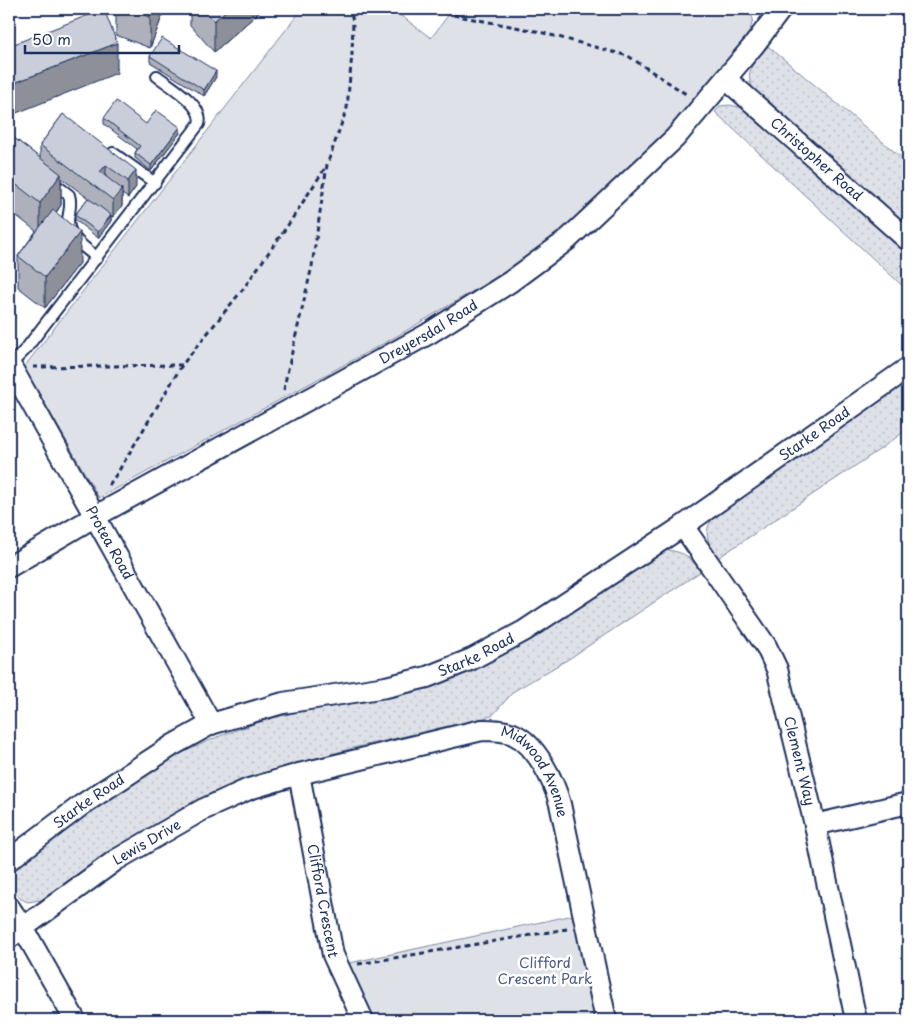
<svg xmlns="http://www.w3.org/2000/svg" width="917" height="1029" viewBox="0 0 917 1029" font-family="'Playpen Sans',sans-serif">
<style>
.grass{fill:url(#grass-dots);stroke:#7c88a2}
.park{fill:#dee1e7;stroke:#7c88a2}
.lines{fill:none;stroke-linecap:round;stroke-linejoin:round}
.service-casing{stroke:#1b2f5e;stroke-width:14}
.minor-casing{stroke:#1b2f5e;stroke-width:24}
.path{stroke:#1b2f5e;stroke-width:3;stroke-dasharray:5 4;stroke-linecap:butt}
.service{stroke:#fff;stroke-width:10}
.minor{stroke:#fff;stroke-width:20}
.wall{fill:#aeb1bb;stroke:#1b2f5e}
.shaded-wall{fill:#8d9099;stroke:#1b2f5e}
.building{fill:#caceda;stroke:#1b2f5e}
.labels{text-anchor:middle;stroke-width:5;stroke-linejoin:round;paint-order:stroke}
.street-label{font-size:14px;fill:#1b2f5e;stroke:#fff}
.park-label{font-size:14px;fill:#4c5c80;stroke:#fff}
</style>
<defs>
<pattern id="grass-dots" width="8" height="8" patternUnits="userSpaceOnUse" patternTransform="scale(1.25)"><rect width="8" height="8" fill="#dee1e7"/><path d="M2 2h.1M6 6h.1" fill="none" stroke="#bec1c9" stroke-width="1.8" stroke-linecap="round"/></pattern>
</defs>
<rect width="100%" height="100%" fill="#fff"/>
<filter id="ink" filterUnits="userSpaceOnUse"><feTurbulence type="fractalNoise" baseFrequency=".02" numOctaves="2"/><feDisplacementMap in="SourceGraphic" scale="10" xChannelSelector="R" yChannelSelector="G"/><feConvolveMatrix kernelMatrix="1 2 1 2 8 2 1 2 1" color-interpolation-filters="sRGB"/></filter>
<g filter="url(#ink)">
<!-- grass -->
<g class="grass">
<path d="M768,46L908,163V226L758,96C741,75 752,63 768,46Z"/>
<polygon points="730,105 740,107 748,112 908,252 908,291 715,112 720,106"/>
<path d="M908,381V429L879,450L718,558C705,539 702,528 719,511Z"/>
<path d="M668,550C686,553 691,557 700,572L567,660L514,691L492,716L353,748L240,780L107,853L41,900L28,902L21,899L14,891L12,881L14,873L18,864L132,782L173,757L217,737L268,719L298,712L380,699L453,678L486,664L657,553Z"/>
</g>
<!-- park -->
<g class="park">
<polygon points="302,9 392,9 431,38 453,9 748,9 753,19 749,35 669,130 564,231 505,272 399,335 99,498 24,367"/>
<polygon points="583,913 606,1020 365,1020 340,965"/>
</g>
<g class="lines">
<!-- service casing -->
<g class="service-casing">
<g id="service">
<polyline points="113,153 155,183"/>
<path d="M52,182L69,195C72,204 69,211 68,220C68,238 85,247 97,258"/>
<path d="M10,365L25,350L199,124C205,106 170,86 157,76"/>
</g>
</g>
<!-- minor casing -->
<g class="minor-casing">
<g id="minor">
<path id="s1" d="M726,79L908,240"/>
<path id="s2" d="M9,363L211,724"/>
<path id="s3" d="M683,526L766,646L777,669L815,825L856,1020"/>
<path id="s4" d="M9,567L94,517L428,334L510,282L567,240L675,138L754,45L781,9"/>
<path id="s5" d="M299,774L333,955L363,1020"/>
<polyline points="815,825 908,803"/>
<path id="s6" d="M9,860L83,804L173,745L211,724L283,703L386,687L427,677L472,659L524,631L683,526L908,368"/>
<polyline points="9,907 23,928 75,1020"/>
<path id="s7" d="M9,938L116,860L202,810L249,789L299,774L482,730C492,730 503,730 513,734C536,744 554,781 560,804L606,1020"/>
</g>
</g>
<!-- path -->
<g class="path">
<polyline points="427,10 536,31 628,56 686,94"/>
<polyline points="33,367 182,365"/>
<polyline points="284,390 286,378 312,266 327,165 347,108 352,54 353,21 350,9"/>
<polyline points="109,485 118,472 182,365 243,289 288,225 327,165"/>
<polyline points="358,964 567,929"/>
</g>
<!-- service -->
<use href="#service" class="service"/>
<!-- minor -->
<use href="#minor" class="minor"/>
</g>
<!-- wall -->
<g class="wall">
<polygon points="116,9 165,9 150,48 116,35"/>
<polygon points="190,9 263,9 214,52 190,25"/>
<polygon points="150,56 216,77 204,96 150,62"/>
<polygon points="63,114 136,187 128,198 122,194 122,206 113,217 111,216 111,221 98,238 75,220 75,215 88,198 61,178 61,205 56,213 80,263 45,308 18,287 18,256 36,231 9,210 9,134 40,158 40,145"/>
<polygon points="104,118 146,124 180,133 151,171 135,158 135,153 137,149 104,124"/>
</g>
<!-- shaded-wall -->
<g class="shaded-wall">
<polygon points="153,9 165,9 150,48 150,17"/>
<polygon points="228,9 263,9 214,52 214,21"/>
<polygon points="117,43 117,73 9,116 9,85"/>
<polygon points="216,71 216,77 204,96 204,90"/>
<polygon points="180,127 180,133 151,171 151,165"/>
<polygon points="106,165 106,182 100,172"/>
<polygon points="136,170 136,187 128,198 128,181"/>
<polygon points="61,174 61,205 40,234 40,203"/>
<polygon points="122,189 122,206 113,217 113,200"/>
<polygon points="111,215 111,221 98,238 98,232"/>
<polygon points="80,232 80,263 45,308 45,277"/>
</g>
<!-- building -->
<g class="building">
<polygon points="104,9 117,43 9,85 9,46"/>
<polygon points="129,9 153,9 150,17"/>
<polygon points="203,9 228,9 214,21"/>
<polygon points="162,38 216,71 204,90 150,56"/>
<polygon points="116,101 146,124 156,110 180,127 151,165 135,153 140,146 104,118"/>
<polygon points="63,114 136,170 128,181 106,165 100,172 122,189 113,200 40,145"/>
<polygon points="9,134 61,174 40,203 9,179"/>
<polygon points="88,198 111,215 98,232 75,215"/>
<polygon points="53,210 80,232 45,277 18,256"/>
</g>
</g>
<g class="labels">
<!-- street labels -->
<g class="street-label">
<text dy="5" stroke="none"><textPath href="#s1" startOffset="121">Christopher Road</textPath></text>
<text dy="5" stroke="none"><textPath href="#s4" startOffset="481">Dreyersdal Road</textPath></text>
<text dy="5" stroke="none"><textPath href="#s6" startOffset="924">Starke Road</textPath></text>
<text dy="5" stroke="none"><textPath href="#s2" startOffset="206">Protea Road</textPath></text>
<text dy="5" stroke="none"><textPath href="#s6" startOffset="519">Starke Road</textPath></text>
<text dy="5" stroke="none"><textPath href="#s3" startOffset="266">Clement Way</textPath></text>
<text dy="5" stroke="none"><textPath href="#s7" startOffset="599">Midwood Avenue</textPath></text>
<text dy="5" stroke="none"><textPath href="#s6" startOffset="99">Starke Road</textPath></text>
<text dy="5" stroke="none"><textPath href="#s7" startOffset="168">Lewis Drive</textPath></text>
<text dy="5" stroke="none"><textPath href="#s5" startOffset="129">Clifford Crescent</textPath></text>
</g>
<!-- park labels -->
<g class="park-label">
<text x="545" y="968">Clifford<tspan x="545" dy="16">Crescent Park</tspan></text>
</g>
</g>
<!-- margin -->
<rect width="917" height="1029" fill="none" stroke="#fff" stroke-width="30"/>
<rect x="15" y="15" width="887" height="999" fill="none" stroke="#1b2f5e" stroke-width="2" filter="url(#ink)"/>
<!-- scale -->
<path d="M25 45v8h154v-8" fill="none" stroke="#1b2f5e" stroke-width="2.5"/>
<text x="32" y="45" font-size="15" fill="#1b2f5e" stroke="#ffffff" stroke-width="4" paint-order="stroke">50 m</text>
</svg>
